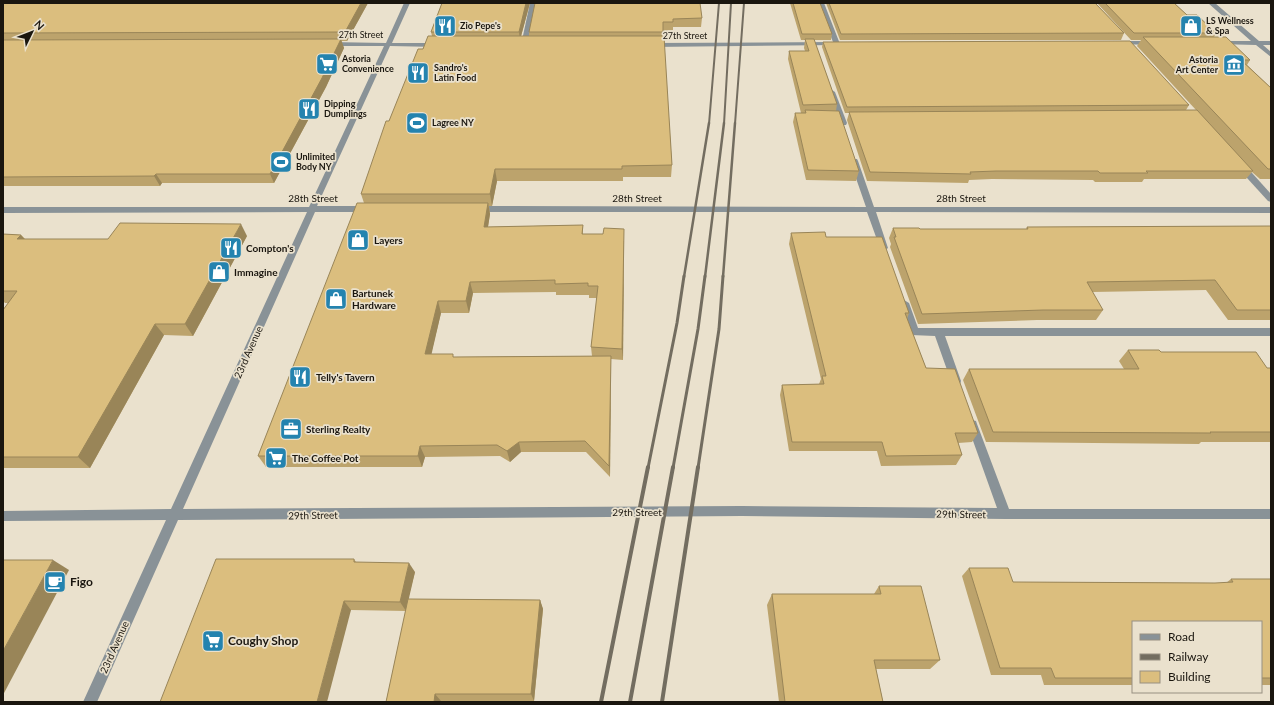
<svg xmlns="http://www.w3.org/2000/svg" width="1274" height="705" viewBox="0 0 1274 705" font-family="Lato,sans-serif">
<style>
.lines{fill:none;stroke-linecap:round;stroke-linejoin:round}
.minor{fill:#899297;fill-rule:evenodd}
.rail-far3{stroke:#736d60;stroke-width:2}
.rail-far2{stroke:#736d60;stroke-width:2.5}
.rail-far1{stroke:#736d60;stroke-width:3}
.rail{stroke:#736d60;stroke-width:4}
.wall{fill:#bca36c;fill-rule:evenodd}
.shaded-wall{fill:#998558}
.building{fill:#dbbe7e;stroke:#998558}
.labels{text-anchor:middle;stroke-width:3.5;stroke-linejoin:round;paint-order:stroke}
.far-poi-label{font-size:9px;font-weight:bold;fill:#1a160f;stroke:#eae1cd;text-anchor:start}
.far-street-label{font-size:9px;fill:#1a160f;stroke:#eae1cd}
.street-label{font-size:10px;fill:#1a160f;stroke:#eae1cd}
.poi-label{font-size:10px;font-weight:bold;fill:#1a160f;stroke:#eae1cd;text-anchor:start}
.near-poi-label{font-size:12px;font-weight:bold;fill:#1a160f;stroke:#eae1cd;text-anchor:start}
</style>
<rect width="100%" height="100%" fill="#eae1cd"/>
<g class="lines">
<!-- minor -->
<g class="minor">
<polygon points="404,3 410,3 392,43 437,43 440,45 437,47 390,46 317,206 367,206 371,209 367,212 315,212 183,509 742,506 997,508 967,424 968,421 972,420 976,421 977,424 1009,509 1271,509 1271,519 1005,519 742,516 178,520 97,702 83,702 166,520 3,521 3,511 171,509 307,212 3,213 3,207 309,207 384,46 329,46 326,44 329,42 386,43"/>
<polygon points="530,3 536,3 527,45 524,47 521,45"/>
<polygon points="818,3 824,3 840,44 839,45 651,47 648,45 651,43 833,42"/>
<polygon points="1208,3 1215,3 1259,41 1271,41 1271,45 1263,45 1271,52 1271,57 1256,45 1217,44 1217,42 1219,41 1251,41"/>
<polygon points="1119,41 1153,41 1156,43 1153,45 1117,44 1117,42"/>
<polygon points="832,90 835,92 847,123 846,125 840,125 839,123 829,92"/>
<polygon points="851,159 857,159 858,161 874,207 1271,207 1271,213 876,212 888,248 884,251 880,248 867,212 477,212 473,209 477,206 866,207 850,161"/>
<polygon points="1237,163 1243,163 1271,194 1271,202 1268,201 1237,167"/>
<polygon points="904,300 909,303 918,328 1271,328 1271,336 945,336 961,381 960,384 952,384 951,381 935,336 911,335 899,303"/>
</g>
<!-- rail-far3 -->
<g class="rail-far3">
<polyline points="709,124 719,3"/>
<polyline points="724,124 731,3"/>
<polyline points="735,124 744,3"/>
</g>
<!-- rail-far2 -->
<g class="rail-far2">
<polyline points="684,277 709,123"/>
<polyline points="705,277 724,123"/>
<polyline points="723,277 735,123"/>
</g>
<!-- rail-far1 -->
<g class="rail-far1">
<polyline points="648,468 677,323 684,276"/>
<polyline points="673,468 698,329 705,276"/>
<polyline points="698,468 719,329 723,276"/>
</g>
<!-- rail -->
<g class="rail">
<polyline points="601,702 648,467"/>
<polyline points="630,702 673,467"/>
<polyline points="662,702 698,467"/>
</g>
</g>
<!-- wall -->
<g class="wall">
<polygon points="3,3 368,3 347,41 341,41 344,48 326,87 274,183 162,183 160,186 3,186"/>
<path d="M442,3H530L521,36H529V32L535,3L702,18L701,27H673V30L663,31L672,165L671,177H623V181H497L492,206H489L490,214L488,227L583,225V234L624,241L623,360L611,359L610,477L586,452H521L510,462L500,456L425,457L422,467H266L258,456L364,203L361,194L389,121L423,49L432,36L431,32ZM556,292V295H589V298H597L591,347L592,356L454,357L431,354L441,313H469L473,293Z"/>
<polygon points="790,3 820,3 832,34 831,40 814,40 837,104 836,111 859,171 856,181 806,180 793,122 795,113 801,113 788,59 789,51 805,51 804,48 805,40 801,40"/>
<polygon points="826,3 1095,3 1124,33 1121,40 840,40"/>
<polygon points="1097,3 1174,3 1187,15 1216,33 1214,37 1250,60 1247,65 1271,88 1271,179 1260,179 1252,172 1246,179 1144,179 1142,182 1095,182 1093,180 992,179 969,180 968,183 867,181 847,120 849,113 845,113 822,47 823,42 1189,105 1186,110 1196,110 1137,46 1141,40 1131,40"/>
<polygon points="1271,226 1271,320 1228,320 1206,290 1092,292 1103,310 1096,320 1037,320 918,324 890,247 891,244 889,238 893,228 920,229 1026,229 1027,227"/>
<polygon points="791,233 826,237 909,313 907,319 926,368 978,433 972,442 958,443 962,455 956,465 881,466 877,451 789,451 780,395 782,385 819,384 821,379 789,244"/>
<polygon points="3,234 21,235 25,239 108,239 247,236 193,336 164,335 90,468 3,468 3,310 8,303 5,303 3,301"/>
<polygon points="1128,350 1161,352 1267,368 1271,368 1271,442 1201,442 1199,444 986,442 963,380 969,369 1124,369 1119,361"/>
<polygon points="354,559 356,562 415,572 408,599 540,600 543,609 534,701 441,701 441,702 386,702 406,611 351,610 160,702"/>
<polygon points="969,568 1013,582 1215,583 1226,583 1231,579 1271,579 1271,685 1261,685 1261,622 1133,622 1133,685 1044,685 1041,675 991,675 962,576"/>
<polygon points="879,586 940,660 930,669 876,669 883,702 779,702 767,605 772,594 874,594"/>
</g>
<!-- shaded-wall -->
<g class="shaded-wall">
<polygon points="361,3 368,3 347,41 345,32"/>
<polygon points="526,3 530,3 520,40 519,32"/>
<polygon points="341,39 344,48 326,87 274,183 270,174"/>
<polygon points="495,169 497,181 492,206 490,194"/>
<polygon points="156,174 162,183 160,186 154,176"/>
<polygon points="488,203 490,214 486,239 484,227"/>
<polygon points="241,224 247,236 193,336 185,324"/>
<polygon points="624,229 624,241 623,360 622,349"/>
<polygon points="21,235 31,246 17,239"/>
<polygon points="470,282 473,293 469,313 466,301"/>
<polygon points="438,301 441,313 429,365 425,354"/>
<polygon points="155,324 164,335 90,468 78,457"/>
<polygon points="611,356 611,367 610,477 609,466"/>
<polygon points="519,442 521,452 510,462 507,451"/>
<polygon points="420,446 425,457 422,467 418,456"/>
<polygon points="53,560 69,570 3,695 3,651"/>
<polygon points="409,563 415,572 406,611 400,602"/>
<polygon points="540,600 543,609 534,701 531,694"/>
<polygon points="344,601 351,610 327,702 317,702"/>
<polygon points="435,694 441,701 441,702 434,702"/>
</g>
<!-- building -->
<g class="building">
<polygon points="3,3 361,3 345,32 3,33"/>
<polygon points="442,3 526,3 519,32 431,32"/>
<polygon points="535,3 700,3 702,18 673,19 673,22 663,22 663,32 529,32"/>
<polygon points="793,3 820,3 832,34 802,34"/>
<polygon points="829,3 1095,3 1124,33 841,34"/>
<polygon points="1105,3 1174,3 1187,15 1197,15 1216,33 1134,33"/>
<polygon points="428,36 664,36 672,165 622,166 622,169 495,169 490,194 361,194 386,121 389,121 418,49 423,49"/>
<polygon points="1143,37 1226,37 1250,60 1241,60 1271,88 1271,169 1268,169"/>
<polygon points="341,39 322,78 270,174 156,174 154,176 3,177 3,40"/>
<polygon points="805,39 814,39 837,104 803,105 789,51 809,51"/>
<polygon points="1130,41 1189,105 847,107 823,42"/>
<polygon points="805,110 839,111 859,171 808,170 795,113 806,113"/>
<polygon points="1197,110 1253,171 1146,171 1148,173 1100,173 1098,171 996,171 970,172 971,174 870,172 849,112"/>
<polygon points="357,203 488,203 484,227 583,225 582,234 603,234 604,228 624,229 622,349 591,347 598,286 588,286 588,283 555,284 555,280 470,282 466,301 438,301 425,354 453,354 453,357 611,356 609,466 585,441 519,442 507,451 497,445 420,446 418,456 258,456"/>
<polygon points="120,223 241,224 185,324 155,324 78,457 3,457 3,310 17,291 3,291 3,234 21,235 17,239 108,239"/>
<polygon points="1271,226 1271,310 1237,310 1215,280 1087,282 1103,310 1043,310 922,314 894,237 896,237 893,228 919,228 920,229 1028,229 1027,227"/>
<polygon points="825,232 826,237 882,237 909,313 905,313 926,368 955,369 978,433 955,433 962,455 886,456 882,442 792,442 782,385 824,384 822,376 826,376 791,233"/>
<polygon points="1128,350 1159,350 1161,352 1256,352 1267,368 1271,368 1271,432 1210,432 1211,433 993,432 969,369 1139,369"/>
<polygon points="216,559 354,559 354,562 409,563 400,602 344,601 317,702 160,702"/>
<polygon points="3,560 53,560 3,651"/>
<polygon points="969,568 1008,568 1013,582 1215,583 1233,582 1231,579 1271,579 1271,678 1261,678 1261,622 1133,622 1133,678 1055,678 1051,668 1000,668"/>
<polygon points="879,586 921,586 940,660 874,660 883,702 785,702 772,594 881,594"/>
<polygon points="408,599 540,600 531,694 435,694 434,702 386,702"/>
</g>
<!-- icons -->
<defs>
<g id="restaurant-square" transform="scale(1.15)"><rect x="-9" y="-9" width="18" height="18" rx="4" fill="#2483af" stroke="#eae1cd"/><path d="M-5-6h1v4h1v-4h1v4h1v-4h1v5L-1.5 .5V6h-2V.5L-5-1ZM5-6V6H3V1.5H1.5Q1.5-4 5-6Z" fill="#fff"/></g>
<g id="shop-square" transform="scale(1.15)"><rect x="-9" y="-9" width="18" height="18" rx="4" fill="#2483af" stroke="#eae1cd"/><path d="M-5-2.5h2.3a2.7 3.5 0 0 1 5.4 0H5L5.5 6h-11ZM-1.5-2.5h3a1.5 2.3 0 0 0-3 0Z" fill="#fff"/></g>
<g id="supermarket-square" transform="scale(1.15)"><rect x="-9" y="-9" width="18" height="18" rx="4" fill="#2483af" stroke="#eae1cd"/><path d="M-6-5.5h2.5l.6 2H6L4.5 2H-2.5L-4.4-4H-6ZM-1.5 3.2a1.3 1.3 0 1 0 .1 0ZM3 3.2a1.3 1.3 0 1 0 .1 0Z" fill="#fff"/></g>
<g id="museum-square" transform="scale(1.15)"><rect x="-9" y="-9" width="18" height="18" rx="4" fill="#2483af" stroke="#eae1cd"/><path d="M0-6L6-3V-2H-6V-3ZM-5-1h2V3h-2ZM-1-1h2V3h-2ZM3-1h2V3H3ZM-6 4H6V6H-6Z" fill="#fff"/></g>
<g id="stadium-square" transform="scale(1.15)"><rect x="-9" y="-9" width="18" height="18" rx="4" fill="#2483af" stroke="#eae1cd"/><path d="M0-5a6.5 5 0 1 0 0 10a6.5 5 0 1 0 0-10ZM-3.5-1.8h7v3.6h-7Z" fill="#fff"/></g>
<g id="office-square" transform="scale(1.15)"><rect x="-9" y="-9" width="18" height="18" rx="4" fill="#2483af" stroke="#eae1cd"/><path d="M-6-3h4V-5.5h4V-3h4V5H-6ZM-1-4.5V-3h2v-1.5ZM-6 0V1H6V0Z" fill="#fff"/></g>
<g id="cafe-square" transform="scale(1.15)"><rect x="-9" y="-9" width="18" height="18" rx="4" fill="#2483af" stroke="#eae1cd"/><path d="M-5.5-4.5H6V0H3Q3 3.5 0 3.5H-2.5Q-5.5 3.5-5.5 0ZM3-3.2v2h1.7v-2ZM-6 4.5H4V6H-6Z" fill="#fff"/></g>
</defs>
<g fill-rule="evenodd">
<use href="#restaurant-square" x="445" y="26"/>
<use href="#shop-square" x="1191" y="26"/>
<use href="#supermarket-square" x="327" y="64"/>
<use href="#museum-square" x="1234" y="65"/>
<use href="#restaurant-square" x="418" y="73"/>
<use href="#restaurant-square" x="309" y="109"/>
<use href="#stadium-square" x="417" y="123"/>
<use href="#stadium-square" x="281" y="162"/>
<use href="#shop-square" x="358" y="240"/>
<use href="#restaurant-square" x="231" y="248"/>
<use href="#shop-square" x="219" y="272"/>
<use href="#shop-square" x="336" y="299"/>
<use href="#restaurant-square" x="300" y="377"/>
<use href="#office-square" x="291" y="429"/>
<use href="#supermarket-square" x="276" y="458"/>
<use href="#cafe-square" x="55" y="582"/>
<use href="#supermarket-square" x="213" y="641"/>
</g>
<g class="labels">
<!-- far-poi labels -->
<g class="far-poi-label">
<text x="1206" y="24">LS Wellness<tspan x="1206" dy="10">&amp; Spa</tspan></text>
<text x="460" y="29">Zio Pepe's</text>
<text x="342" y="62">Astoria<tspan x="342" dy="10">Convenience</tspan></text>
<text x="1218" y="63" text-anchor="end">Astoria<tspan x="1218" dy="10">Art Center</tspan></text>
<text x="434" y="71">Sandro's<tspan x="434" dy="10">Latin Food</tspan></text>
<text x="324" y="107">Dipping<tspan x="324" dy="10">Dumplings</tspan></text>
<text x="432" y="126">Lagree NY</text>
<text x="296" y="160">Unlimited<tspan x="296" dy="10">Body NY</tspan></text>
</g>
<!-- far-street labels -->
<g class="far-street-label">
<text x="361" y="38">27th Street</text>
<text x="685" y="39">27th Street</text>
</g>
<!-- street labels -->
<g class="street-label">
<text x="313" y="202">28th Street</text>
<text x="637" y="202">28th Street</text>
<text x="961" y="202">28th Street</text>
<text transform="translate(248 352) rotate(-66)" y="4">23rd Avenue</text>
<text x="637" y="516">29th Street</text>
<text transform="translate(961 514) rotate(1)" y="4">29th Street</text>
<text transform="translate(313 515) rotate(-1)" y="4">29th Street</text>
<text transform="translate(114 647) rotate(-66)" y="4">23rd Avenue</text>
</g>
<!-- poi labels -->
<g class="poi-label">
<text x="374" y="244">Layers</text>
<text x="246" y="252">Compton's</text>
<text x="234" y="276">Immagine</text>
<text x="352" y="297">Bartunek<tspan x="352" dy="12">Hardware</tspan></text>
<text x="316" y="381">Telly's Tavern</text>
<text x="306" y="433">Sterling Realty</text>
<text x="292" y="462">The Coffee Pot</text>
</g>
<!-- near-poi labels -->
<g class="near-poi-label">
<text x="70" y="586">Figo</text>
<text x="228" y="645">Coughy Shop</text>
</g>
</g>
<!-- border -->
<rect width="1274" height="705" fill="none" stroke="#1a160f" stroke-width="8"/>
<!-- legend -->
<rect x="1132" y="621" width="130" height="72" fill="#eae1cd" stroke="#979081"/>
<rect x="1140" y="634" width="20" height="6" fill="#899297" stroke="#979081"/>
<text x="1168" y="641" font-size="12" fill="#1a160f">Road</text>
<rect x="1140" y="654" width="20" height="6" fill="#736d60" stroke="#979081"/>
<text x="1168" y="661" font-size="12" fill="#1a160f">Railway</text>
<rect x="1140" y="671" width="20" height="12" fill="#dbbe7e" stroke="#979081"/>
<text x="1168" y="681" font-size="12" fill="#1a160f">Building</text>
<!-- north arrow -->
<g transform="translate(32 32) rotate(47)" stroke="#eae1cd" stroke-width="3" paint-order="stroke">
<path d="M0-3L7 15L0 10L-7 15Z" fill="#1a160f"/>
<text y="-6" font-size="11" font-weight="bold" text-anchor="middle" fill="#1a160f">N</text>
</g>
</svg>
